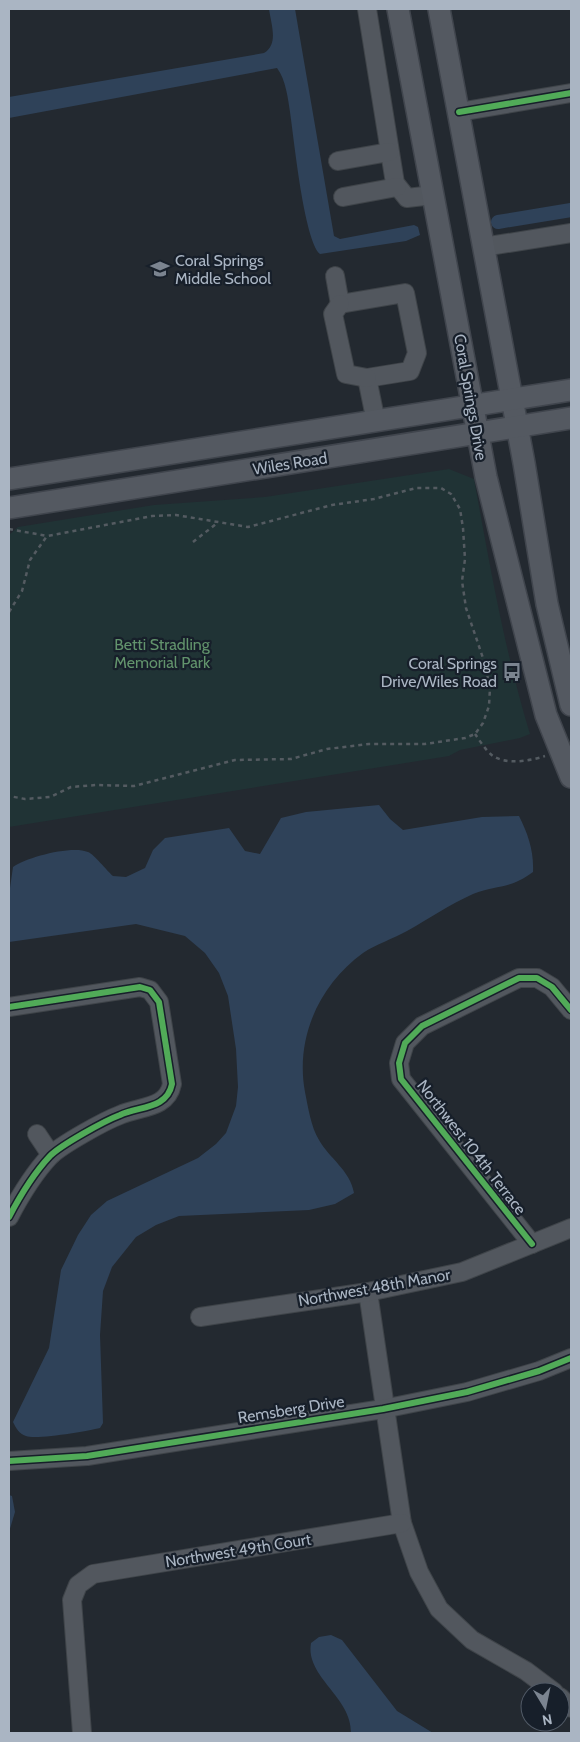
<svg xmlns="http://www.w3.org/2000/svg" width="580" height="1742" viewBox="0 0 580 1742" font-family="Cabin,sans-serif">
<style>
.green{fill:#203335}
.water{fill:#2f4259}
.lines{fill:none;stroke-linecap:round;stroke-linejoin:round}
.canal{stroke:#2f4259;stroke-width:14}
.minor-casing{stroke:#3f4449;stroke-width:20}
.major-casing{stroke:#40454d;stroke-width:24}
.path{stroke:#545b61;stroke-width:2.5;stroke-dasharray:4 4;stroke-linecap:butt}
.minor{stroke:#52575e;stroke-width:18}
.major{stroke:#545961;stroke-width:21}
.cycleway-casing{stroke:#171f2a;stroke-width:9}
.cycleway{stroke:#51ab58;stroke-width:6}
.labels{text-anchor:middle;stroke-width:4.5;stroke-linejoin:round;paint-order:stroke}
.poi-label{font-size:16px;fill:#aab5c3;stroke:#171f2a;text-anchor:start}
.street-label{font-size:16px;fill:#aab5c3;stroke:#171f2a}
.park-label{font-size:16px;fill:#62936c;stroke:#171f2a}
</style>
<rect width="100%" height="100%" fill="#232930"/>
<!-- green -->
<path class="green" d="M449,469L474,479C490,566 504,648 530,734L520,738L460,750L449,756L9,827V535L18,527L154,505L265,497Z"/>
<!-- water -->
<g class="water">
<path d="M269,9H295L334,236L340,239L414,225L418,227L420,235L406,241L320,254C304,240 294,139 290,112C288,99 286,80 277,68L9,118V97L264,53C279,44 271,24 269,9Z"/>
<path d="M379,805L390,819L403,830L482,817L519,816C528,834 534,851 533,872C509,890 497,884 473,894C449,905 430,918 407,931C393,939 376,944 363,953C319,985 295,1038 305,1092C308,1107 311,1127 319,1140C329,1158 350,1170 354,1193L335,1204L309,1210L179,1216L156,1225L136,1237L112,1267L103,1291L100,1335L103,1423L100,1428C88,1431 36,1440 26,1436C19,1434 16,1428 13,1422L49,1348L61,1270L78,1235L91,1215L107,1201L198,1158L216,1144L226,1133L236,1106L238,1087L236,1049L228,996L219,973L205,953L185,936L136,924L9,942V895L13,867C27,857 72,845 88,852C94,854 107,871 113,876L126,877L145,868L153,850L165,838L229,828L245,851L260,854L281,818L306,812Z"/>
<polygon points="9,1495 12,1496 15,1512 9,1532"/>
<path d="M331,1635L342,1640L397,1711L433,1733H351C352,1697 305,1677 311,1643L319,1637Z"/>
</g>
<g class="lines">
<!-- canal -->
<polyline class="canal" points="498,222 571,210"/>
<!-- minor casing -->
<g class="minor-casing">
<g id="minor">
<polyline points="367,9 395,183 407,198 433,195"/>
<polyline points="459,112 571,93"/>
<polyline points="338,161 389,152"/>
<polyline points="343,197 397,187"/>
<polyline points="483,247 571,233"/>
<polyline points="335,276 340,304 405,293 417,353 410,371 367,378 376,422"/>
<polyline points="340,304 333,314 346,374 367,378"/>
<path d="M9,1007L140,987L150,990L159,1002L172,1084C167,1109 140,1106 120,1115C104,1121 61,1145 50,1156C34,1173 20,1196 9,1217"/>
<polyline points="37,1134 51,1155"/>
<polyline points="532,1244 401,1079 399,1063 405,1043 422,1026 519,978 537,978 552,987 571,1010"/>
<polyline points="368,1292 402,1523 419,1572 439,1609 472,1640 526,1671 554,1692"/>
<polyline points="200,1317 368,1292 462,1272 571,1228"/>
<polyline points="9,1461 87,1456 383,1409 467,1392 539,1371 571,1358"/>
<polyline points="560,1697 571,1708"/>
<polyline points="82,1733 72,1600 78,1585 93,1574 402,1523"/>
</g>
</g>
<!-- major casing -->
<g class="major-casing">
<g id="major">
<polyline points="398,9 486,477 546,715 571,777"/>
<polyline points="439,9 524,463 547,604 571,705"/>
<polyline points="9,479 571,390"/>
<polyline points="9,508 571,418"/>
</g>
</g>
<!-- path -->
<g class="path">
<polyline points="9,529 47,536"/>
<polyline points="193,542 216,524"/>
<polyline points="9,612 22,591 30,560 47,536 152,516 176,515 248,527 332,505 374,499 416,488 441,488 451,494 460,509 463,528 465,559 462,581 466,608 484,661 490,688 489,706 483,723 475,734 465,738 425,744 369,744 327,749 291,759 235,760 134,786 96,785 71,787 50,797 25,799 9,796"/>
<path d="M475,734C480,741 486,751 493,756C507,765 530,761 545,756"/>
</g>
<!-- minor -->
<use href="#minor" class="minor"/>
<!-- major -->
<use href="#major" class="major"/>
<!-- cycleway casing -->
<g class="cycleway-casing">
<g id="cycleway">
<polyline points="459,112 571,93"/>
<path d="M9,1007L140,987L150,990L159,1002L172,1084C167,1109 140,1106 120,1115C104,1121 61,1145 50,1156C34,1173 20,1196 9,1217"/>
<polyline points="532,1244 401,1079 399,1063 405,1043 422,1026 519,978 537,978 552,987 571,1010"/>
<polyline points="9,1461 87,1456 383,1409 467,1392 539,1371 571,1358"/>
</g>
</g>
<!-- cycleway -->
<use href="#cycleway" class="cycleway"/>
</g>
<!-- icons -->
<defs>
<g id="school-bare" transform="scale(1.5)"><path d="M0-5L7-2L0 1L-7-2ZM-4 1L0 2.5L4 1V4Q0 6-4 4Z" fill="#7b8490" stroke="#171f2a" stroke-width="2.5" paint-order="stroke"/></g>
<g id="bus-bare" transform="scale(1.5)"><path d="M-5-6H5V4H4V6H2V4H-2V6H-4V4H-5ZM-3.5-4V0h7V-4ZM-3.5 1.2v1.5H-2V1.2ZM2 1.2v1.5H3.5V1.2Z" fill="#7b8490" stroke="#171f2a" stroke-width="2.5" paint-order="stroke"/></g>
</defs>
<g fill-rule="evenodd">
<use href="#school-bare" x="160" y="269"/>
<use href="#bus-bare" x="512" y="672"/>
</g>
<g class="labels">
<!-- poi labels -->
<g class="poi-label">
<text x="175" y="266">Coral Springs<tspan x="175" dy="18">Middle School</tspan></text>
<text x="497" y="669" text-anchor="end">Coral Springs<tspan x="497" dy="18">Drive/Wiles Road</tspan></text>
</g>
<!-- street labels -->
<g class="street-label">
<text transform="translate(471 397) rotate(80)" y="6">Coral Springs Drive</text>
<text transform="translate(290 463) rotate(-9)" y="6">Wiles Road</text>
<text transform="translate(472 1147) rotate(52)" y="6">Northwest 104th Terrace</text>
<text transform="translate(374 1287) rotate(-10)" y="6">Northwest 48th Manor</text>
<text transform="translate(291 1409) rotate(-9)" y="6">Remsberg Drive</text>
<text transform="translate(238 1550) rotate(-9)" y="6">Northwest 49th Court</text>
</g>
<!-- park labels -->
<g class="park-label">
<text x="162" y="650">Betti Stradling<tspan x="162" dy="18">Memorial Park</tspan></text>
</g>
</g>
<!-- border -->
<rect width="580" height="1742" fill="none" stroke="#aab5c3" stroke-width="20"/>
<!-- north arrow -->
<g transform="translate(545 1707) rotate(170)"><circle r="24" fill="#171f2a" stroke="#525b67"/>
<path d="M0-4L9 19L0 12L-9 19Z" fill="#7b8490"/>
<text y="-8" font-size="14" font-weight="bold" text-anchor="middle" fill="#aab5c3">N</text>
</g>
</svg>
